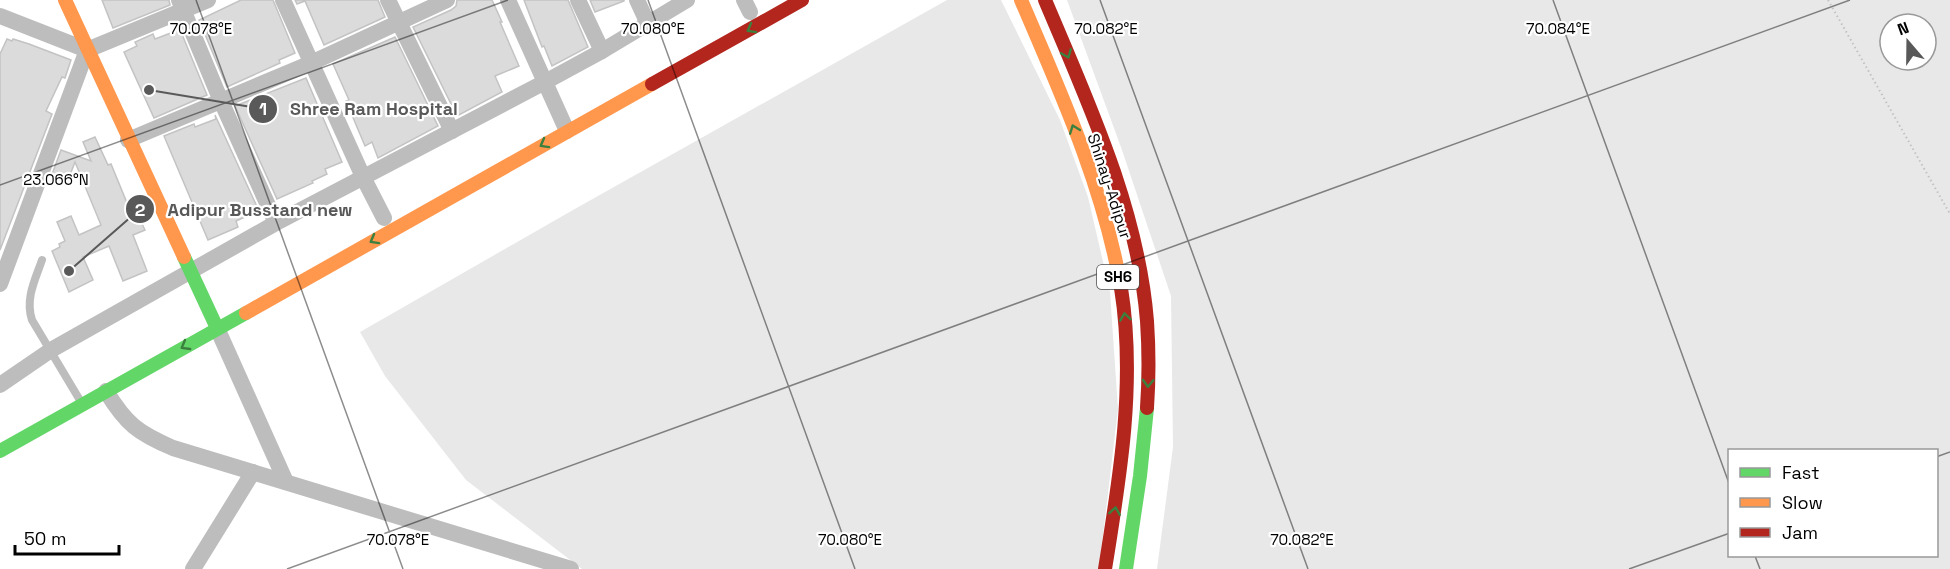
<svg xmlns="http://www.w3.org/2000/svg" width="1950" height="569" viewBox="0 0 1950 569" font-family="'Space Grotesk',sans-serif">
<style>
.green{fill:#e8e8e8;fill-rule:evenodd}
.building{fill:#dbdbdb;stroke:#c3c3c3;stroke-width:1.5}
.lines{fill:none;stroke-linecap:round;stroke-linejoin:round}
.path{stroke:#c2c2c2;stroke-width:2;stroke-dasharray:1.5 3;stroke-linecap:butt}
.lane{stroke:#bdbdbd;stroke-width:8}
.street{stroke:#bdbdbd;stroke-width:16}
.fast{stroke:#63d668;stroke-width:14}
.slow{stroke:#ff974d;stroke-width:14}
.jam{stroke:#b3261e;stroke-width:14}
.oneway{stroke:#3b803e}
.ticks{fill:none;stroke:#000;stroke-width:1.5;stroke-opacity:0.45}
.labels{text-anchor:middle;stroke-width:4.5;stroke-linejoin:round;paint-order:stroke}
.shield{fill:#fff;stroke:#4c4c4c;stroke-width:1.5}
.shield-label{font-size:15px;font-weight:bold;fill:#000}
.street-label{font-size:16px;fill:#000;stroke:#fff}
.ticks-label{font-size:15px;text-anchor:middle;fill:#000;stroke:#fff;stroke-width:4.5;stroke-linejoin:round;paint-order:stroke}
.leader{fill:none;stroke:#595959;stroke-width:2}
.callout-dot{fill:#595959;stroke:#fff;stroke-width:2}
.mark-label{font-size:18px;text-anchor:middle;font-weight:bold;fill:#fff}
.callout-label{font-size:18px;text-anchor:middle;font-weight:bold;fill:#595959;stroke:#fff;stroke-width:4.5;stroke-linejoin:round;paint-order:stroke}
</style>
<rect width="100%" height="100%" fill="#fff"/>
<!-- green -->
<g class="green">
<polygon points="947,0 1001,0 1060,120 1088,197 1110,292 1118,409 1099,569 582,569 466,480 385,376 360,332 573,210"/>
<path d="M1067,0H1950V569H1157L1173,447L1171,296L1122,150ZM1890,24H1926V60H1890ZM1730,450H1936V556H1730Z"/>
</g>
<!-- building -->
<g class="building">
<polygon points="102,0 169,0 170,5 113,28"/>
<polygon points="241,0 273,0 295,53 279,60 280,63 227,87 199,20"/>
<polygon points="295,0 378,0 385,17 324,45 305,1 297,4"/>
<polygon points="457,0 492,0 502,22 500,22 519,66 495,76 502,92 457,116 413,27 451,10 456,6"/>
<polygon points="524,0 568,0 588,47 552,66 544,46 542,47"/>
<polygon points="590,0 624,0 624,1 595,12"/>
<polygon points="179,27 207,95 154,118 124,52 137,46 135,42 153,34 155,39 176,31 175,29"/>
<polygon points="395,37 438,126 378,158 372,142 365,146 346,101 349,100 333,64"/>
<polygon points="7,39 12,41 13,39 29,44 71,60 65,78 62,77 46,111 52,114 0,250 0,54"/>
<polygon points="306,78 342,162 325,169 327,174 312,181 313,183 277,199 235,106"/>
<polygon points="215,115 259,211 236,221 238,227 208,240 164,136 194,124 195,127 216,119"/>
<polygon points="95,137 108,165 111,164 132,215 137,213 145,230 133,235 147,271 123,281 109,246 83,257 93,280 69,292 52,251 60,247 59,244 65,241 57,222 71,216 79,235 101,225 75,162 67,183 51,177 61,150 91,161 83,142"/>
</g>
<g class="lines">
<!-- path -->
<polyline class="path" points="1828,0 1950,214"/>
<!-- lane -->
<path class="lane" d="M42,260C35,280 25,299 32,320L81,402"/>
<!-- street -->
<g class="street">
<polyline points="179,0 221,101 276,223"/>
<polyline points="283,0 364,179 384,218"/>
<polyline points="388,0 452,131"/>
<polyline points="508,0 567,131"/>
<polyline points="578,0 602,51"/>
<polyline points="637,0 648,24"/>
<polyline points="744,0 750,12"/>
<polyline points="0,16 87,50 208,0"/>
<polyline points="128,140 311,63 447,0"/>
<polyline points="0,284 87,50"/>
<polyline points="217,328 286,482"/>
<polyline points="0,385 51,350 276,223 545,82 602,51 687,0"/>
<path d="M106,391C126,424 138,433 173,448L571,569"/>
<polyline points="193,569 253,472"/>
</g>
<!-- fast -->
<g class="fast">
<polyline points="184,257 217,328"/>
<polyline points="0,451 246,313"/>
<polyline points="1126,569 1140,476 1147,408"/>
</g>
<!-- slow -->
<g class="slow">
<polyline points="65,0 184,257"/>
<path d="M1021,0C1061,93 1104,188 1121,288"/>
<polyline points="246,313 652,84"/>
</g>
<!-- jam -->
<g class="jam">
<path d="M1045,0C1088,102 1138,209 1147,321C1149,350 1149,379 1147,408"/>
<polyline points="652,84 802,0"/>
<path d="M1105,569C1120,477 1136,381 1121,288"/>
</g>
</g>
<!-- one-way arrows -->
<defs><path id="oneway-chevron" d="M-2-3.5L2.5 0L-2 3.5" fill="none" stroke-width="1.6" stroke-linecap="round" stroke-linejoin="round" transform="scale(1.5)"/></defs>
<g class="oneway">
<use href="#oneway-chevron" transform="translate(751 29) rotate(151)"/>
<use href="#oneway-chevron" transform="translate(1067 54) rotate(68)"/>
<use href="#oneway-chevron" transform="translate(1074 129) rotate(-110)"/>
<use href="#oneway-chevron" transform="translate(544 144) rotate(151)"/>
<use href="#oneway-chevron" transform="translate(374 240) rotate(151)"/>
<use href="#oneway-chevron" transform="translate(1125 317) rotate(-98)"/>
<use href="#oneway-chevron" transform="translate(185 346) rotate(150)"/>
<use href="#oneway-chevron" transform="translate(1148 383) rotate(92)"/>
<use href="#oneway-chevron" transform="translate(1115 511) rotate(-81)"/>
</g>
<!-- ticks -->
<path class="ticks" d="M196,0L403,569M648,0L855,569M1100,0L1308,569M1553,0L1730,486M0,185L508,0M1936,457L1950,452M1755,556L1760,569M287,569L1850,0M1629,569L1730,533"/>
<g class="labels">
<!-- shield labels -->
<rect class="shield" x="1097" y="265" width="42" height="24" rx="4.5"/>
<g class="shield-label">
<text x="1118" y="282">SH6</text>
</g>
<!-- street labels -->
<g class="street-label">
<text transform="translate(1110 186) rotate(72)" y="6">Shinay-Adipur</text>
</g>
</g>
<g class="ticks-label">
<text x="201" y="34">70.078°E</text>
<text x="653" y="34">70.080°E</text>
<text x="1106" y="34">70.082°E</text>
<text x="1558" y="34">70.084°E</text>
<text x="56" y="185">23.066°N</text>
<text x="398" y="545">70.078°E</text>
<text x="850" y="545">70.080°E</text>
<text x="1302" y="545">70.082°E</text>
</g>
<!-- callouts -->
<path class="leader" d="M149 90L263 109M69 271L140 209"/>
<g class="callout-dot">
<circle cx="149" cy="90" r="6"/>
<circle cx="69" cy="271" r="6"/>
<circle cx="263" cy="109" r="15"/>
<circle cx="140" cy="209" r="15"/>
</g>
<g class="mark-label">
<text x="263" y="115">1</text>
<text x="140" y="216">2</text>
</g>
<g class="callout-label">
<text x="374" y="115">Shree Ram Hospital</text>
<text x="260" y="216">Adipur Busstand new</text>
</g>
<!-- legend -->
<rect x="1728" y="449" width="210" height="108" fill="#ffffff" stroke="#999999" stroke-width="1.5"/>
<rect x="1740" y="468" width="30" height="9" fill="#63d668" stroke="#999999" stroke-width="1.5"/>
<text x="1782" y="479" font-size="18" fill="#000000">Fast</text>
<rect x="1740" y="498" width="30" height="9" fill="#ff974d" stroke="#999999" stroke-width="1.5"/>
<text x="1782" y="509" font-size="18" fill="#000000">Slow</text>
<rect x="1740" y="528" width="30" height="9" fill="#b3261e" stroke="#999999" stroke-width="1.5"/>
<text x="1782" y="539" font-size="18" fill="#000000">Jam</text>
<!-- north arrow -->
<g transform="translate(1908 42) rotate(340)"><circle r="28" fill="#ffffff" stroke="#999999" stroke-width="1.5"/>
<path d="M0-4.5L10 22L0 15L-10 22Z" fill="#595959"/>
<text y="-9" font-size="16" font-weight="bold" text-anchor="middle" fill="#000000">N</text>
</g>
<!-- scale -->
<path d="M15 545v9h104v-9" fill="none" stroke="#000000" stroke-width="3"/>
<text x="24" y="545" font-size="18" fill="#000000" stroke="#ffffff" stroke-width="4.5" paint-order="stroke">50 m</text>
</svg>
